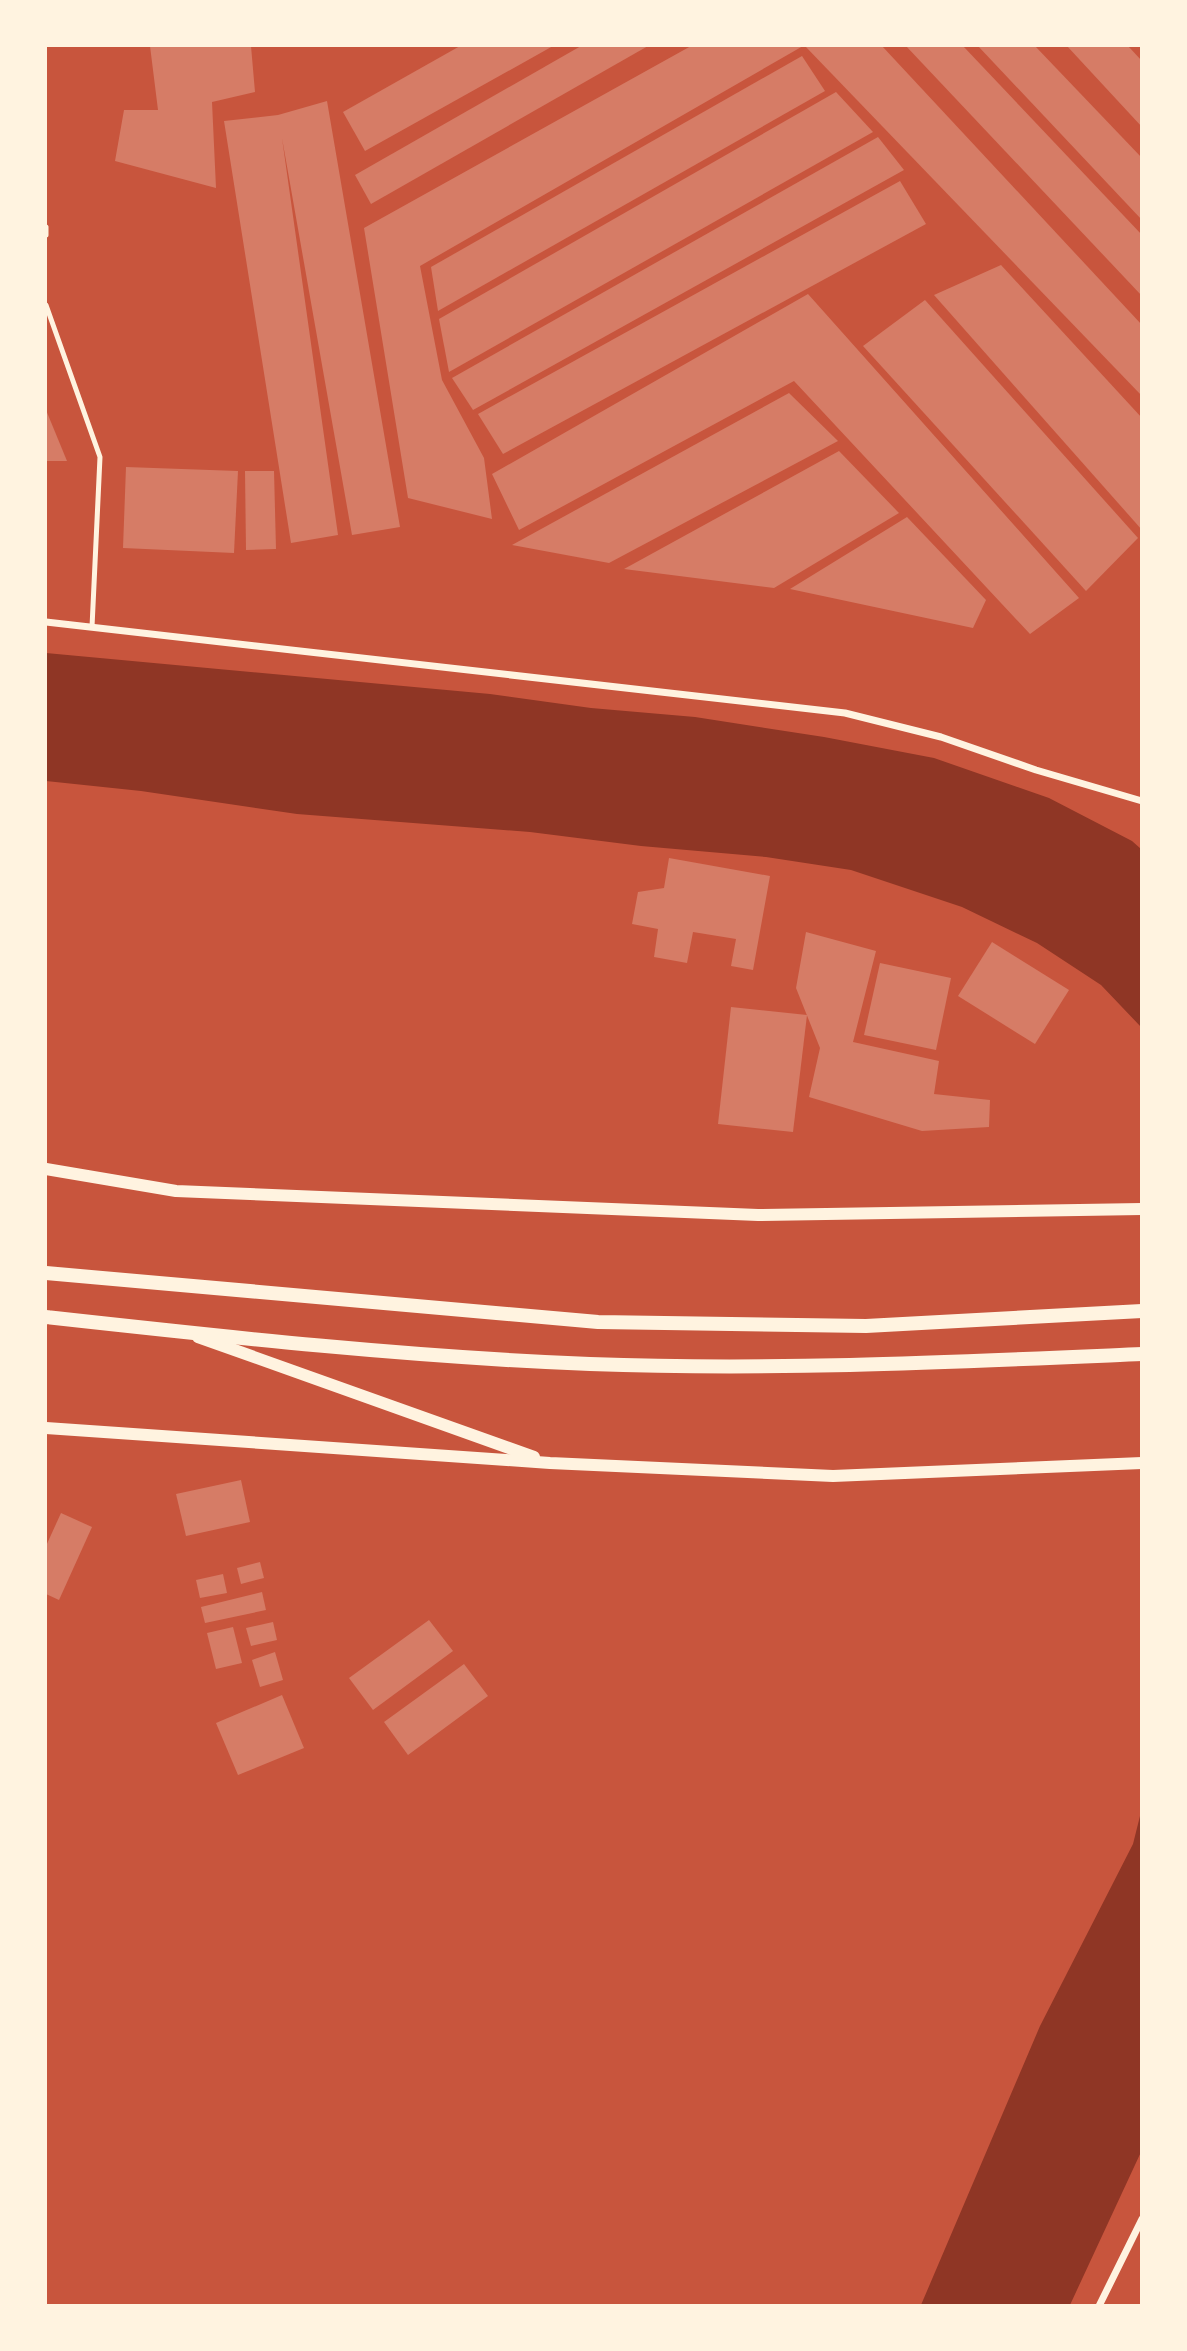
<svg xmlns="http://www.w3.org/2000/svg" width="1187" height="2351" viewBox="0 0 1187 2351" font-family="Cabin,sans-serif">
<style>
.water{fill:#8f3625}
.building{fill:#d67c66}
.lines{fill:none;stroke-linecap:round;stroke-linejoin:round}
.service{stroke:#fff3e0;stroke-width:5}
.minor{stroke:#fff3e0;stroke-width:7}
.tertiary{stroke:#fff3e0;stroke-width:12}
.secondary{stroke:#fff3e0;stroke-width:14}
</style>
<rect width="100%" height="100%" fill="#c8553d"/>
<!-- water -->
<g class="water">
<polygon points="46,653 490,694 591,708 695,717 824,737 934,758 1049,798 1132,841 1141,849 1141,1027 1101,985 1037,943 962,907 851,870 766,857 641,846 530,832 297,814 141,791 46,781"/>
<polygon points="1141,1812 1141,2152 1070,2305 921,2305 1040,2026 1133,1844"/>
</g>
<!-- building -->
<g class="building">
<polygon points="150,46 251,46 255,92 212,102 216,188 115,161 124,110 158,110"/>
<polygon points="460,46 553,46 365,151 343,112"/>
<polygon points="581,46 648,46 371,204 355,175"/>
<polygon points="691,46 803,46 420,266 442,380 484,458 492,519 408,498 364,228"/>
<polygon points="805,46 882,46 1142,325 1142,396"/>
<polygon points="906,46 963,46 1142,235 1142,296"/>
<polygon points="978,46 1035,46 1142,158 1142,220"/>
<polygon points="1067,46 1128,46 1142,61 1142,127"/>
<polygon points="802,56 825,91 438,311 431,267"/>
<polygon points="836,92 873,132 449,372 439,319"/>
<polygon points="327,101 400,527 352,535 282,138 338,535 291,543 224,121 278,115"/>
<polygon points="878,137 904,170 473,410 452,378"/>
<polygon points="900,181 926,224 503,454 478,414"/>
<polygon points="1001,265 1142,418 1142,530 934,295"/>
<polygon points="808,294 1079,598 1030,634 794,381 519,530 492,474"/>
<polygon points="925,300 1138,538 1086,591 863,346"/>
<polygon points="789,393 838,441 609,563 512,545"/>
<polygon points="46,410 67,461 46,461"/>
<polygon points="839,451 899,513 774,588 624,569"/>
<polygon points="126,467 238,471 234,553 123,548"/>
<polygon points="245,471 274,471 276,549 246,550"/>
<polygon points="907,517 986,600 973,628 790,589"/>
<polygon points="669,858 770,876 753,970 731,966 736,939 693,932 687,963 654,957 658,929 632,924 638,892 664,888"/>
<polygon points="806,932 876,951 853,1042 939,1061 934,1094 990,1100 989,1127 922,1131 809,1097 820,1048 796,988"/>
<polygon points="992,942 1069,990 1035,1044 958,996"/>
<polygon points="880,963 951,978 936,1050 864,1035"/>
<polygon points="731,1007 807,1015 793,1132 718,1124"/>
<polygon points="241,1480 250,1522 186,1536 176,1494"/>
<polygon points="61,1513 92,1527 59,1600 46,1594 46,1546"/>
<polygon points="260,1562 264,1578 241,1584 237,1568"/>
<polygon points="223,1574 227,1593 200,1598 196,1580"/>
<polygon points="262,1592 266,1610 205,1623 201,1607"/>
<polygon points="429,1620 453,1651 373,1710 349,1678"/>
<polygon points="273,1622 277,1640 251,1646 246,1628"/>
<polygon points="233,1627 242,1663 216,1669 207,1633"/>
<polygon points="275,1652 283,1680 260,1687 252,1660"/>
<polygon points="464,1664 488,1696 408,1755 384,1722"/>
<polygon points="282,1695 304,1748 238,1775 216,1723"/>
</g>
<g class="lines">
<!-- service -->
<g class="service">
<polyline points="46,227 46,235"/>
<polyline points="46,305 100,457 92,627"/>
</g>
<!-- minor -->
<g class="minor">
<polyline points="46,622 845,713 941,737 1036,770 1142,801"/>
<polyline points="1099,2306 1142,2219"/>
</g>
<!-- tertiary -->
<g class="tertiary">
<polyline points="46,1169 176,1191 758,1215 1142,1209"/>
<polyline points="198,1337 534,1457"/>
<polyline points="46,1428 550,1463 833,1476 1142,1463"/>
</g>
<!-- secondary -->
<g class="secondary">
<polyline points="46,1273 598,1322 866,1326 1142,1311"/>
<path d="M46,1317C227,1337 407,1357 590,1364C774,1371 958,1362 1142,1354"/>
</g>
</g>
<!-- border -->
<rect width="1187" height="2351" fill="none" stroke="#fff3e0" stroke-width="94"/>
</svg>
